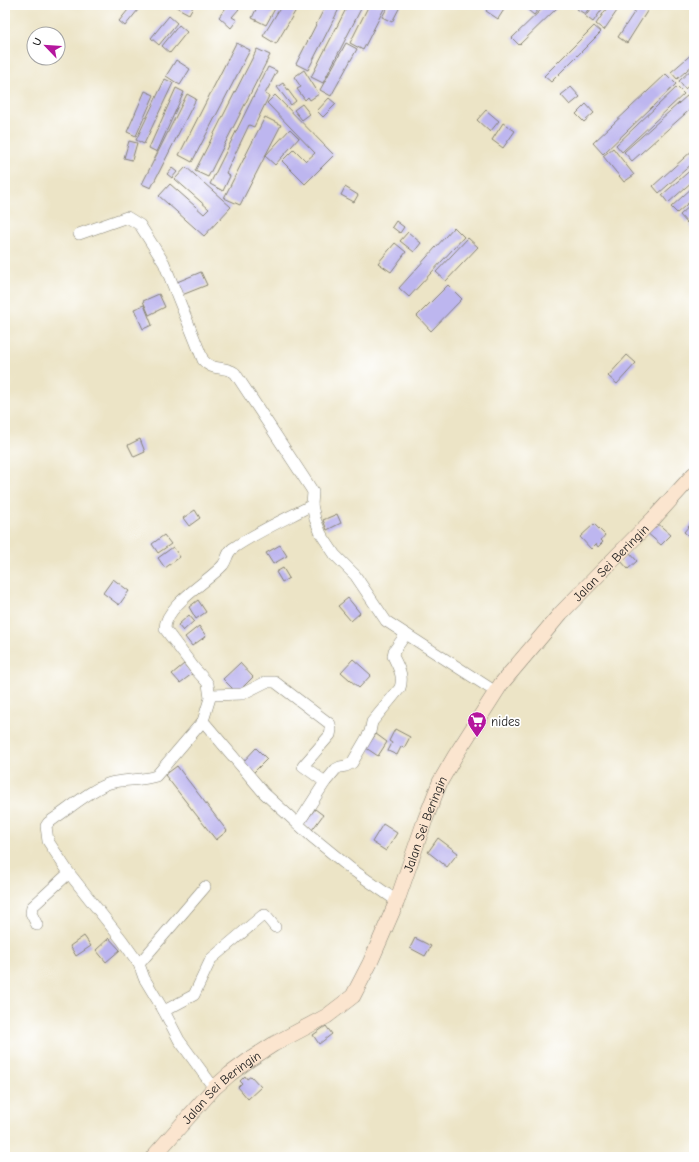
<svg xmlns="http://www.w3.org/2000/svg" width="699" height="1162" viewBox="0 0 699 1162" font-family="'Comic Neue',sans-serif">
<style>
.building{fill:#bdb6ef}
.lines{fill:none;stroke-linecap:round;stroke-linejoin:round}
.street-casing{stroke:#848071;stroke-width:12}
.secondary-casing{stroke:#848071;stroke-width:16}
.street{stroke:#fff;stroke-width:11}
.secondary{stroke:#fbe5cf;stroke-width:15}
.labels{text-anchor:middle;stroke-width:3.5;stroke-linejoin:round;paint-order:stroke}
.street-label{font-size:13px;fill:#1c1c1c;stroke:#fff}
.poi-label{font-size:13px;fill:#1c1c1c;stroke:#fff;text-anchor:start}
</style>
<rect width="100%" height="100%" fill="#fff"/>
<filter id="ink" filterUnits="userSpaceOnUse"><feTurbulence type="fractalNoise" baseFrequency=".025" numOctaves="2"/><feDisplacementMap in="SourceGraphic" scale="8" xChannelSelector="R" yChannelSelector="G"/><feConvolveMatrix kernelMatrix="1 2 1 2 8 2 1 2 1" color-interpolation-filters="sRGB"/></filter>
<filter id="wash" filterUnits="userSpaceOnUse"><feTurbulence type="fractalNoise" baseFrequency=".012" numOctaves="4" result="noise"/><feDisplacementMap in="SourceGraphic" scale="16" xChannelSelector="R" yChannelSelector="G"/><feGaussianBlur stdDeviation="0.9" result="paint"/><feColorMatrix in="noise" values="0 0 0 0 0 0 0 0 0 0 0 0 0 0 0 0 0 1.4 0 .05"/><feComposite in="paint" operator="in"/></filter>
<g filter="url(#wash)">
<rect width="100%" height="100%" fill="#ece4c6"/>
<g id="blocks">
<!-- building -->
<g class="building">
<polygon points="132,5 142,5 125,26 119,21"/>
<polygon points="177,5 194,5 189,14 176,7"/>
<polygon points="228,5 234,5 239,9 232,17 237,20 231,28 219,17"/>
<polygon points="258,5 277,5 266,25 252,18"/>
<polygon points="282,5 299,5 276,44 263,36"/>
<polygon points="326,5 341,5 308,70 296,64"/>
<polygon points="348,5 363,5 323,83 311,77"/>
<polygon points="369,5 386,5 363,50 350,43"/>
<polygon points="389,5 401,5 392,22 382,17"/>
<polygon points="490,5 507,5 498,19 486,11"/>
<polygon points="522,5 542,5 534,15"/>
<polygon points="546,5 556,5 558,7 519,45 512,38"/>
<polygon points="579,5 591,5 585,14 577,9"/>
<polygon points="593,5 605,5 593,22 585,16"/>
<polygon points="609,5 621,5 604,30 596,24"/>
<polygon points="639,5 651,5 627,43 618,37"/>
<polygon points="169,16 177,23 159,45 151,38"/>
<polygon points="179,25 187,32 170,53 162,46"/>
<polygon points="594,26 601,32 551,82 544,76"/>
<polygon points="236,43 250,50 192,162 179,155"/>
<polygon points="346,43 357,49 331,96 320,90"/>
<polygon points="257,49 270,55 208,177 195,171"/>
<polygon points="694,52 694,64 677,79 671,72"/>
<polygon points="176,60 190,69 180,85 166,76"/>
<polygon points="268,67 277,71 265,94 269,96 254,127 249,125 226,173 230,176 223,191 210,184"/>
<polygon points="694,67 694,81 685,89 679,81"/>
<polygon points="304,70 319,94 310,100 308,97 305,100 297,89 301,87 294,77"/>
<polygon points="666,74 676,84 603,154 593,143"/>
<polygon points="165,79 173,83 144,144 136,140"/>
<polygon points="283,83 296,101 291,105 277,87"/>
<polygon points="694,86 694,96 689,91"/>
<polygon points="571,87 580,97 570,105 561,95"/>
<polygon points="677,87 684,94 622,152 616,145"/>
<polygon points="176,88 184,92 157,152 149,148"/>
<polygon points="145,91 154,95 136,136 127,132"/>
<polygon points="187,94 196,99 151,188 142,184"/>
<polygon points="275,95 334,155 305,184 282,161 294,149 306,161 315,153 267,103"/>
<polygon points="688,95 694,103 694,106 632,161 624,152"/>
<polygon points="329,98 336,104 323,117 317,111"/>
<polygon points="302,104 310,114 302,120 294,110"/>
<polygon points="586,104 594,113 584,122 576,114"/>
<polygon points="486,110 499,121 490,132 477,120"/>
<polygon points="265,117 281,125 240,205 224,198"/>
<polygon points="503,123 515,131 503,148 492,140"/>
<polygon points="290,129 299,138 275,165 265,156"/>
<polygon points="129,141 137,143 132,160 124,158"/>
<polygon points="613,148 634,175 624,182 603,156"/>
<polygon points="694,149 694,162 659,193 653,186"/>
<polygon points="186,167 231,207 204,236 159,196 170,184 204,214 209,209 175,179"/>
<polygon points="694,167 694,180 668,203 662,195"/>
<polygon points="172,168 177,172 172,178 167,174"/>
<polygon points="694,186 694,198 677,213 671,207"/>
<polygon points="345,187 358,195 354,202 341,195"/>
<polygon points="694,202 694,217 687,223 680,215"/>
<polygon points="396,221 404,227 400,233 392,227"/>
<polygon points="694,222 694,231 690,226"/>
<polygon points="454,227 464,237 409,297 399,288"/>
<polygon points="408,232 421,243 414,252 400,241"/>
<polygon points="468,238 478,247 446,281 436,272"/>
<polygon points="395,243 406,252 391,272 378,263"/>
<polygon points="201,272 207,285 182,295 177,282"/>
<polygon points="448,285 462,299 431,331 417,316"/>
<polygon points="159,294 165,307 149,315 143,301"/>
<polygon points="144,305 152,325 143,329 134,309"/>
<polygon points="627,355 636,363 617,384 608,376"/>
<polygon points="140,439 145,452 134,457 128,445"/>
<polygon points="195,510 200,518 189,526 183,518"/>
<polygon points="337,514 341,523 327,530 323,520"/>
<polygon points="694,520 694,541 684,532"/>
<polygon points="655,521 671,535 661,545 646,532"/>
<polygon points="594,524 605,535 601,540 603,542 598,547 596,544 591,549 580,537"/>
<polygon points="164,535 171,544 158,553 152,544"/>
<polygon points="280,545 287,556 273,564 266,553"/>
<polygon points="173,547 180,557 165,568 158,558"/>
<polygon points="630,553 637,561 628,569 621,561"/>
<polygon points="283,568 289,578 282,582 276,572"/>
<polygon points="113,579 129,591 119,605 103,593"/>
<polygon points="348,598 360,613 351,621 338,606"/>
<polygon points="198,600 206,612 196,619 189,607"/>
<polygon points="189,615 194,621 183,631 178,625"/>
<polygon points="199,626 206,636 192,646 185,637"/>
<polygon points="353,659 371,675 359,688 341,672"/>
<polygon points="240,663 253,677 237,693 223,679"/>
<polygon points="184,664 192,674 180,683 172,674"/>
<polygon points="395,729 410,737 404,748 401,747 397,755 388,751 392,743 389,741"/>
<polygon points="376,734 387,742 378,756 366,748"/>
<polygon points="256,748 267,759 253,773 242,763"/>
<polygon points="177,766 227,831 216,840 165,775"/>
<polygon points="315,809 323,815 312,830 304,824"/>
<polygon points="383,824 397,833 386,851 372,842"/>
<polygon points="438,838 458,853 447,867 428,852"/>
<polygon points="84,936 91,946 76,956 70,946"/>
<polygon points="109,938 120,950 106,962 96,950"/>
<polygon points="415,938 431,946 425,956 410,948"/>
<polygon points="326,1026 332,1034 319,1044 313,1035"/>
<polygon points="245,1076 247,1079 251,1076 261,1087 248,1099 238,1087 242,1083 240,1081"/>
</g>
</g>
</g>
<g filter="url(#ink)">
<use href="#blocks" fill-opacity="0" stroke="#848071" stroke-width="1"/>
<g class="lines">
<!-- street casing -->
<g class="street-casing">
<g id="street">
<path d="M79,234L127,217L140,225L164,263L203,360C213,372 224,365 235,373L310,487L313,492L312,505L315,519L321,534L335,555L355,575L386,621L406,634L394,651L393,656C398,667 404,675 400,688L372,722L370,732L352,763L346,766L340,767L336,769L325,782L298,824"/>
<polyline points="406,634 496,692"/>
<polyline points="211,695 242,694 266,682 275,682 330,724 331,730 330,735 303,766 325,782"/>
<polyline points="203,721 264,793 311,836 350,868 397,901"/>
<polyline points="37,925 31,913 32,907 69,873"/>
<polyline points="139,964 205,887"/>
<polyline points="164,1011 194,995 211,959 262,916 265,915 275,927"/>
<path d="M214,1088L179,1040L164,1011L144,978L139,964L122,940L69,873L48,841L46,826L48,823L55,818C70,808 93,788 110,783C125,779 141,781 156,776L203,721L210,698L208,684L206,681L195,669L165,629C164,606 209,581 223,565C227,560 227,553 232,549C256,532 286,519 312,505"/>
</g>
</g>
<!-- secondary casing -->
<g class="secondary-casing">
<g id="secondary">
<path id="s1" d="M153,1157L214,1088L230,1074L249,1060L274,1044L327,1016L353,996L370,963L397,901L425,820L440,782L455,756L501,684L561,613L654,518L694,474"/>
</g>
</g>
<!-- street -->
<use href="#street" class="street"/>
<!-- secondary -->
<use href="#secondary" class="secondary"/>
</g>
</g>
<!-- icons -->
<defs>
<g id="supermarket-pin" transform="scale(1)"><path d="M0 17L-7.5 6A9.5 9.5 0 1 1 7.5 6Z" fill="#b5179e" stroke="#fff"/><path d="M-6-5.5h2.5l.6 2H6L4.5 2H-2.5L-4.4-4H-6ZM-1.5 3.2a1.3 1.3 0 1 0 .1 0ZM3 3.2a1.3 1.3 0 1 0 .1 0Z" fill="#fff"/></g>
</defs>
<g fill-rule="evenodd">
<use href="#supermarket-pin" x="477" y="721"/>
</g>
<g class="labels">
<!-- street labels -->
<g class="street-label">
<text dy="5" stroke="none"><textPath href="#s1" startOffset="770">Jalan Sei Beringin</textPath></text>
<text dy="5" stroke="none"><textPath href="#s1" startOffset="446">Jalan Sei Beringin</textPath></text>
<text dy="5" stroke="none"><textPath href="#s1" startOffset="98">Jalan Sei Beringin</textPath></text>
</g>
<!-- poi labels -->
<g class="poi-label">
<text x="491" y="726">nides</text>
</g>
</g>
<!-- margin -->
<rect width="699" height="1162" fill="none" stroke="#fff" stroke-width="20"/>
<!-- north arrow -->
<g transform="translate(46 46) rotate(295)"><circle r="19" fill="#ffffff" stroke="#a4a4a4"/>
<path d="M0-3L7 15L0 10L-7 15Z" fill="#b5179e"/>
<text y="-6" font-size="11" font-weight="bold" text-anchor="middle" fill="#1c1c1c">U</text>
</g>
</svg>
